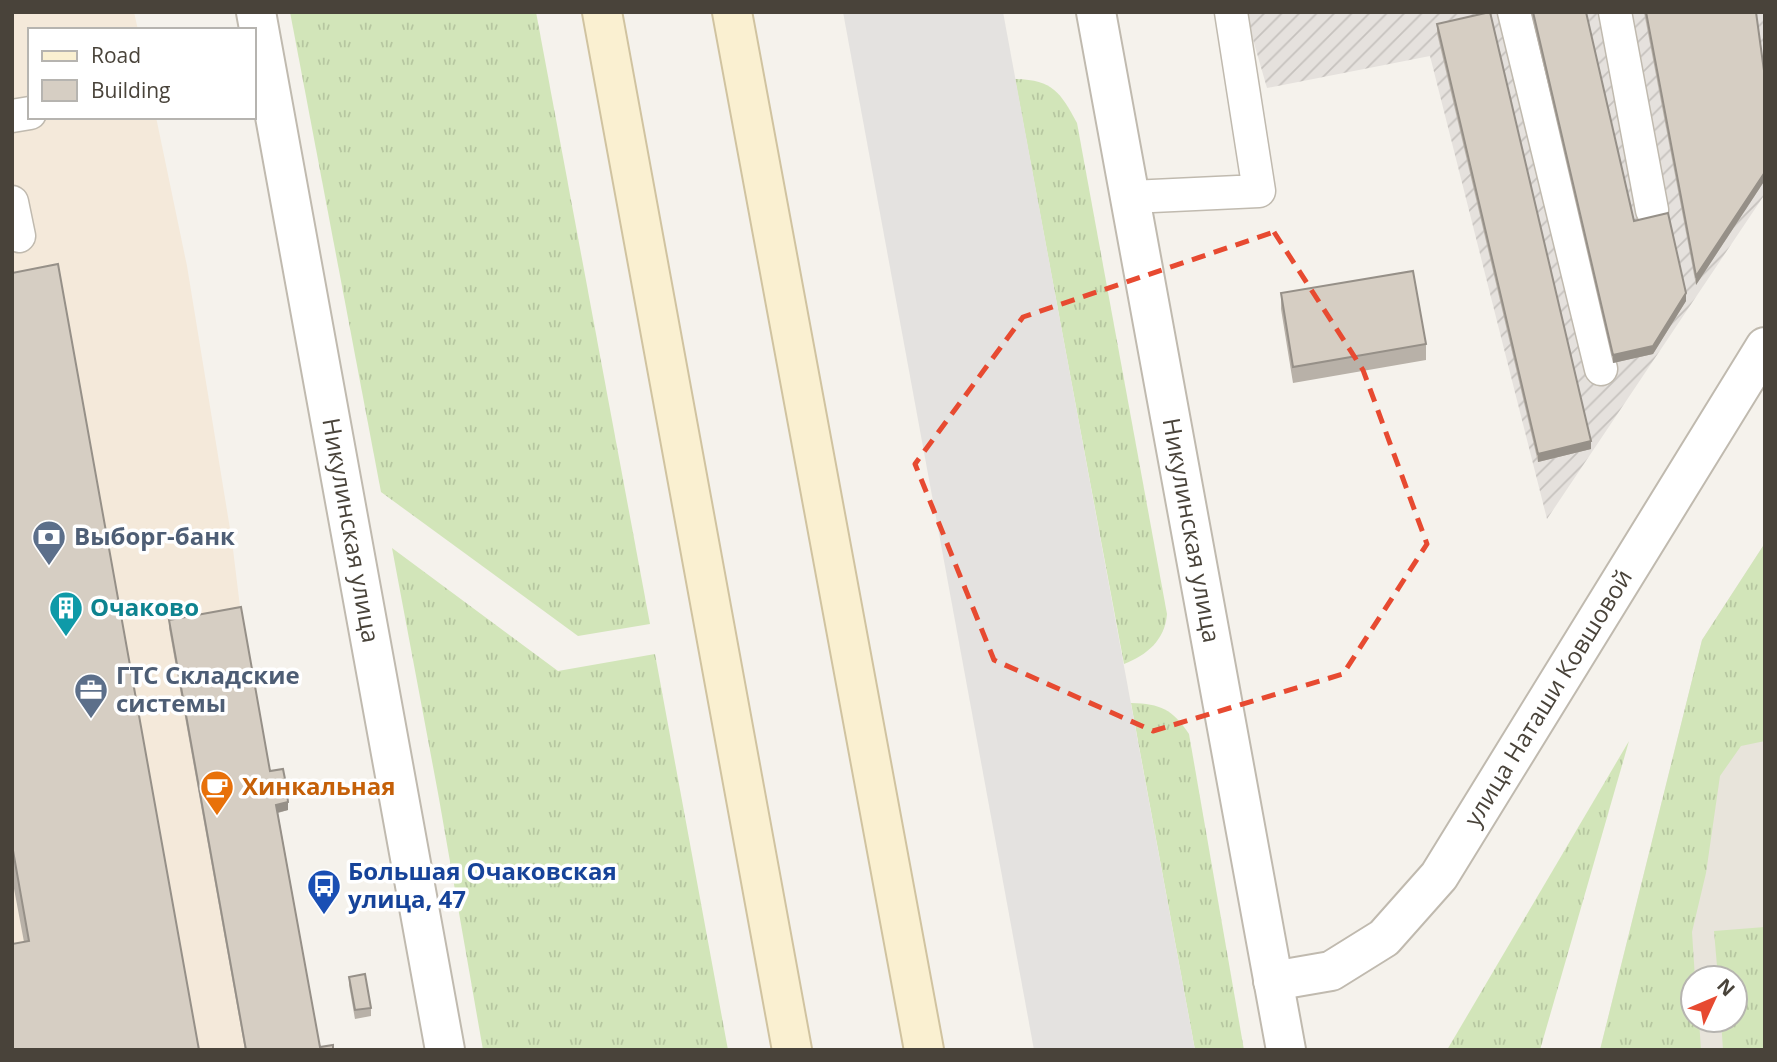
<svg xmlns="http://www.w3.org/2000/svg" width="1777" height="1062" viewBox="0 0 1777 1062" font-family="'Open Sans',sans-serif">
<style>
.residential{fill:#e8e4db;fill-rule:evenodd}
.commercial{fill:#f4e9da}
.industrial{fill:url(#industrial-furrows)}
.grass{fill:url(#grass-tufts)}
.parking{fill:#e4e2e0}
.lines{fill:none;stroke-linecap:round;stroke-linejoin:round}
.service-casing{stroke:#c0baaf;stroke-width:35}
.tertiary-casing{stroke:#c0baaf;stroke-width:42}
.secondary-casing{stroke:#d0c3a0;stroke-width:42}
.service{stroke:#fff;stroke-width:32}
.tertiary{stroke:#fff;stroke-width:38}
.secondary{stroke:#faf0d1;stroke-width:38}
.wall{fill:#b8b1a8}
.shaded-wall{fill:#969088}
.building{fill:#d6cec3;stroke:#969088;stroke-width:2}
.marked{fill:none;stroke:#e74a31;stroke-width:5;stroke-dasharray:14 9;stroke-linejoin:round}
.labels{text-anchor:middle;stroke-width:7;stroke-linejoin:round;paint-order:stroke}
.street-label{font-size:24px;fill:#49433a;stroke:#fff}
.service-label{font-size:24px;font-weight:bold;fill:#4e5e75;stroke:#fff;text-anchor:start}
.culture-label{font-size:24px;font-weight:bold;fill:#0d838f;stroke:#fff;text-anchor:start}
.food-label{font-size:24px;font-weight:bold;fill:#c56008;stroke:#fff;text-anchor:start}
.transit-label{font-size:24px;font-weight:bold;fill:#164399;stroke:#fff;text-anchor:start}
</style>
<defs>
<pattern id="industrial-furrows" width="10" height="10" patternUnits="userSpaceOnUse" patternTransform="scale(1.75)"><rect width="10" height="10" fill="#e5e1dd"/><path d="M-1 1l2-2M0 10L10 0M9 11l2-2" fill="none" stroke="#c6c2be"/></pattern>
<pattern id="grass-tufts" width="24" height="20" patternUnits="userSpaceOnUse" patternTransform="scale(1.75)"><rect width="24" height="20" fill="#d2e5b9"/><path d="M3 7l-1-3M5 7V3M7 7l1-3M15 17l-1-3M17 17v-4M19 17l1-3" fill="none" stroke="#b6c6a0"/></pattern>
</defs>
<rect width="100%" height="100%" fill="#f5f2ec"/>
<!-- residential -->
<path class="residential" d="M1765,543V1050H1600L1702,640ZM1693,978H1735V1020H1693Z"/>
<!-- commercial -->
<polygon class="commercial" points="12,12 134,12 138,30 30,30 30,117 156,117 187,266 232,541 241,615 319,1050 12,1050"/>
<!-- industrial -->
<polygon class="industrial" points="1245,12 1765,12 1765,194 1547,519 1430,56 1267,88"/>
<!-- grass -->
<g class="grass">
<polygon points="290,12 536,12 650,624 578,636 381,492"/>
<path d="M1015,79C1053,80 1060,92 1077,123L1167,614C1165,640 1147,655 1124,664Z"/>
<polygon points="1765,543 1765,741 1741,746 1720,776 1706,873 1692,932 1695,978 1693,978 1693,1020 1699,1020 1701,1050 1600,1050 1702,640"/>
<polygon points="392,548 558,671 655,654 728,1050 483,1050 438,793"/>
<path d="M1131,703C1161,704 1172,709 1189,734L1244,1050H1195Z"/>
<polygon points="1629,741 1540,1050 1447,1050"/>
<polygon points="1765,927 1765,1050 1723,1050 1721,1020 1735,1020 1735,978 1718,978 1714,931"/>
</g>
<!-- parking -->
<polygon class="parking" points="843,12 1003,12 1195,1050 1034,1050"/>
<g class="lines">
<!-- service casing -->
<g class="service-casing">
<g id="service">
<polyline points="1514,12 1601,369"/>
<polyline points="1615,12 1652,210"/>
<polyline points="12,116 30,113"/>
<polyline points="1131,197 1259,191 1231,12"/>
<polyline points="12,202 19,236"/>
</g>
</g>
<!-- tertiary casing -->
<g class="tertiary-casing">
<g id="tertiary">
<path id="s1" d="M256,12L445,1050"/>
<path id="s2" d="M1096,12L1286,1050"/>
<path id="s3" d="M1273,981L1331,971L1384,938L1439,876L1765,347"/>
</g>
</g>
<!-- secondary casing -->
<g class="secondary-casing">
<g id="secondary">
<polyline points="602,12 792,1050"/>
<polyline points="732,12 924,1050"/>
</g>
</g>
<!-- service -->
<use href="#service" class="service"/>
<!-- tertiary -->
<use href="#tertiary" class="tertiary"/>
<!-- secondary -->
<use href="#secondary" class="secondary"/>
</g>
<!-- wall -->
<g class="wall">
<polygon points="1531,12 1586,12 1634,221 1686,301 1653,354 1613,363"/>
<polygon points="1644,12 1756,12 1765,78 1765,180 1696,285"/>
<polygon points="1437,24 1591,449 1538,462 1437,33"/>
<polygon points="12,273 199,1050 24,942 12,878"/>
<polygon points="1281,293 1426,344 1426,360 1293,383 1281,309"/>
<polygon points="169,620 270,771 288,810 278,813 320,1047 333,1050 245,1050 169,628"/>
<polygon points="349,977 371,1008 371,1016 355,1019 349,985"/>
</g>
<!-- shaded-wall -->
<g class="shaded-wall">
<polygon points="1765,172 1765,180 1696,285 1696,276"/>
<polygon points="1686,293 1686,301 1653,354 1613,363 1613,355"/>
<polygon points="1591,441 1591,449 1538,462 1538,454"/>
<polygon points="288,802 288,810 276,813 276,805"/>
</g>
<!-- building -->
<g class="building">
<polygon points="1490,12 1591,441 1538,454 1437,24"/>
<polygon points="1533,12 1586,12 1634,221 1668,213 1686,293 1653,346 1613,355"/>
<polygon points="1646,12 1756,12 1765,78 1765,172 1696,276"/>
<polygon points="58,264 199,1050 12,1050 12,944 29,941 12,845 12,273"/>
<polygon points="1413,271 1426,344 1293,367 1281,293"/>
<polygon points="241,607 270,771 283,769 286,784 288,802 276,805 320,1047 333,1045 333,1050 246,1050 169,620"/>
<polygon points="365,974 371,1008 355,1010 349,977"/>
</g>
<!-- marked area -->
<path class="marked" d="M1274,232L1363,370L1427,544L1343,674L1153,731L994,660L915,464L1023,317Z"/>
<!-- icons -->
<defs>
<g id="bank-pin" transform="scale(1.75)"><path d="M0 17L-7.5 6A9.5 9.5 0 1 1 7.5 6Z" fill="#5c6f8a" stroke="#fff"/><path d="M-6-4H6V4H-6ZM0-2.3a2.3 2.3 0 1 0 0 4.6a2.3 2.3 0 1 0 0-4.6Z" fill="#fff"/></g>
<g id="building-pin" transform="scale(1.75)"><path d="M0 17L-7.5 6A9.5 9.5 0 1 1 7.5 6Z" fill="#0f9aa8" stroke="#fff"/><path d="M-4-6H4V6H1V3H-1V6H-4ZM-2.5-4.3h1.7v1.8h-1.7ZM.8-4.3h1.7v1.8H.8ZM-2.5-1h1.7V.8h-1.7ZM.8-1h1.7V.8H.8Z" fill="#fff"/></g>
<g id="office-pin" transform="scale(1.75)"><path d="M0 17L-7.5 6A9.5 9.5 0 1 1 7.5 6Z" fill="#5c6f8a" stroke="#fff"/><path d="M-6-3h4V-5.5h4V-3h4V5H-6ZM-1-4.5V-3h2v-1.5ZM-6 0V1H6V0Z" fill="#fff"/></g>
<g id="cafe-pin" transform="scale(1.75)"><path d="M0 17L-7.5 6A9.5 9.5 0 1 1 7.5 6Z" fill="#e8710a" stroke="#fff"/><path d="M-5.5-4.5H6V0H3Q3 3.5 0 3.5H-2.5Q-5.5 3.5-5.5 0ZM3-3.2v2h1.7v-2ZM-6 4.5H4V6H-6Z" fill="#fff"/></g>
<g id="bus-pin" transform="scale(1.75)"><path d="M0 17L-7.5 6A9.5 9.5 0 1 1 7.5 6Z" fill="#1a4fb4" stroke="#fff"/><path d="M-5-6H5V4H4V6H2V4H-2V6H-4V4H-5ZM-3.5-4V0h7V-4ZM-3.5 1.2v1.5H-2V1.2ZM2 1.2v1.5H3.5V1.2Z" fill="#fff"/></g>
</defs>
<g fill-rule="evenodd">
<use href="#bank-pin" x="49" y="537"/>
<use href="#building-pin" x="66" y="608"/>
<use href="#office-pin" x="91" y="690"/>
<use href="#cafe-pin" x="217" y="787"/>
<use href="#bus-pin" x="324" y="886"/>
</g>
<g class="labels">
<!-- street labels -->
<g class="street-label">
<text dy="8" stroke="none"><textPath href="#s1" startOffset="527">Никулинская улица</textPath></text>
<text dy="8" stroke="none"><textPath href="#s2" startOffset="527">Никулинская улица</textPath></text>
<text dy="8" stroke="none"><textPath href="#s3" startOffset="413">улица Наташи Ковшовой</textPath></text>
</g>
<!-- service labels -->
<g class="service-label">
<text x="74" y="545">Выборг-банк</text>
<text x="116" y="684">ГТС Складские<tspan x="116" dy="28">системы</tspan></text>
</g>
<!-- culture labels -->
<g class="culture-label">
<text x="90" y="616">Очаково</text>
</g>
<!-- food labels -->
<g class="food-label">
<text x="242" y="795">Хинкальная</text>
</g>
<!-- transit labels -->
<g class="transit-label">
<text x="348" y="880">Большая Очаковская<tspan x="348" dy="28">улица, 47</tspan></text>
</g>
</g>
<!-- border -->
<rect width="1777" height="1062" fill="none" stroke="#49433a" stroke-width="28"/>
<!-- legend -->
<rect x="28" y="28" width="228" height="91" fill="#ffffff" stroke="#b6b4b0" stroke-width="2"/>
<rect x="42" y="51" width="35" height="10" fill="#faf0d1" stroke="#b6b4b0" stroke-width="2"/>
<text x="91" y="63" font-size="21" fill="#49433a">Road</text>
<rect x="42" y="80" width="35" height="21" fill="#d6cec3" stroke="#b6b4b0" stroke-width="2"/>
<text x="91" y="98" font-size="21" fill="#49433a">Building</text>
<!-- north arrow -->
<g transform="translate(1714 999) rotate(46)"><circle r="33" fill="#ffffff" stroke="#b6b4b0" stroke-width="2"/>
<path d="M0-5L12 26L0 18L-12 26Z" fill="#e74a31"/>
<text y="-10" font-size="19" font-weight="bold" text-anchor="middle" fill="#49433a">N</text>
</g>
</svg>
